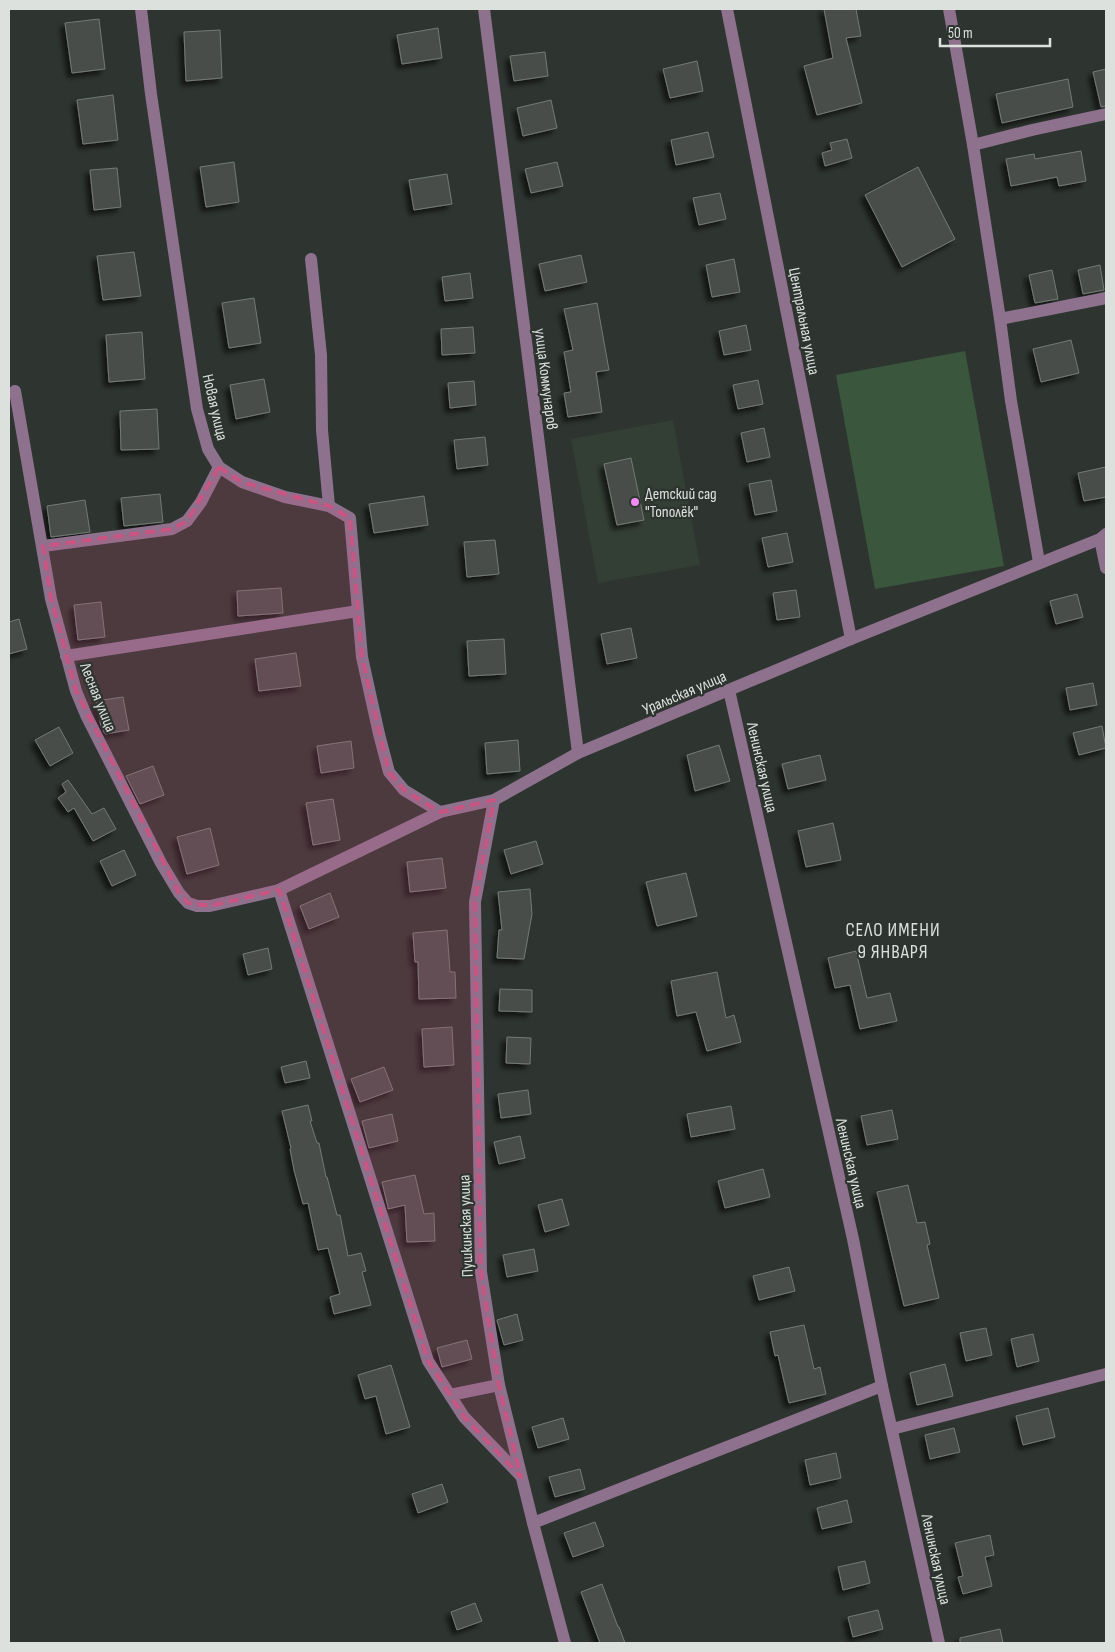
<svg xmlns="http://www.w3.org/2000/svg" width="1115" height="1652" viewBox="0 0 1115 1652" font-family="'Sofia Sans Condensed',sans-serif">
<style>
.built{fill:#333e34}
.green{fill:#3a573e}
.building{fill:#484e49;stroke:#737a74;filter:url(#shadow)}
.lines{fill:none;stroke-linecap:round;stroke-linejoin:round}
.minor{stroke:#8d718d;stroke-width:12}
.marked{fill:#ca5482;fill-opacity:0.2;stroke:#ca5482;stroke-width:4;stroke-dasharray:10 6;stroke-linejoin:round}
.poi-dot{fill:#f08bf5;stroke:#2e342f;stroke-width:2}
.labels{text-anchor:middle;stroke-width:4.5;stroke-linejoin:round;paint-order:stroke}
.street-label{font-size:16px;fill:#dde1de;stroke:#2e342f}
.poi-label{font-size:16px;fill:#dde1de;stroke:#2e342f;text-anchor:start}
.quarter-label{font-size:19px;letter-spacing:1px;fill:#dde1de;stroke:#2e342f}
</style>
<defs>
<filter id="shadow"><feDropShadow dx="-4.5" dy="4.5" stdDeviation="2.5" flood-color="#0009"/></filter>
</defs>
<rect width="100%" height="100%" fill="#2e342f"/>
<!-- built -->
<polygon class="built" points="673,420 700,565 598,583 571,439"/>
<!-- green -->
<polygon class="green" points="965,351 1004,566 875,589 836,375"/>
<!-- building -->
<g class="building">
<polygon points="824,9 856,9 861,36 846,38 862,103 817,115 804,66 833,58"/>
<polygon points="99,19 105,69 72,73 65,23"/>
<polygon points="438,28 442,58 402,64 397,35"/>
<polygon points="220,30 222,78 186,81 184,32"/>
<polygon points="545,52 548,76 514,81 510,56"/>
<polygon points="697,61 703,91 670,98 663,69"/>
<polygon points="1106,69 1106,106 1101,107 1093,72"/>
<polygon points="1068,79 1073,107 1002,123 996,94"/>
<polygon points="113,95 118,140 83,144 77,100"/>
<polygon points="551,100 557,128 523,136 517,108"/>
<polygon points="708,132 714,157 676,165 671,140"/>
<polygon points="847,139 852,158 825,166 822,153 832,150 830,143"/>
<polygon points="1081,151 1086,181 1059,186 1057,177 1011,186 1006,159 1034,154 1035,159"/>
<polygon points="234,162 239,202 206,207 200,167"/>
<polygon points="557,162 563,186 531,193 525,169"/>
<polygon points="918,167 955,239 902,267 865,195"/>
<polygon points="117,168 121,207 94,210 90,170"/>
<polygon points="447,174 452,204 414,210 409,180"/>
<polygon points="720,193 726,219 699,225 693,198"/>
<polygon points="134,252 141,296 103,300 97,256"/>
<polygon points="581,255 587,282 545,291 539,264"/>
<polygon points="734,259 740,292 712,297 706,265"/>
<polygon points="1100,265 1104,290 1083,294 1078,270"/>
<polygon points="1052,270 1058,299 1035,303 1029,275"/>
<polygon points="470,273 473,298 445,301 442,277"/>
<polygon points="254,298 261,343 229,348 222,303"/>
<polygon points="597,303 609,370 596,372 602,412 568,417 564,393 571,392 564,352 573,350 564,309"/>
<polygon points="746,325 751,350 724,355 719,331"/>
<polygon points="473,327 475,353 442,355 441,329"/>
<polygon points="142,332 145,379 109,382 106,335"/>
<polygon points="1071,340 1079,373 1041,382 1033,349"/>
<polygon points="264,379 270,412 236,419 230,385"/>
<polygon points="758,380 763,404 738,409 733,385"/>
<polygon points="474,381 476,405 450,408 448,383"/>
<polygon points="157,409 159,449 121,450 120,411"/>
<polygon points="764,428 770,457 747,462 741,433"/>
<polygon points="485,437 488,465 457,469 454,440"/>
<polygon points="631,458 644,520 617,525 604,464"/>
<polygon points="1106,467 1106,497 1084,501 1078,473"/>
<polygon points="771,480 777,511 755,515 749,484"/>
<polygon points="160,494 163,522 124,526 121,498"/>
<polygon points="424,496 428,525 374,533 369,504"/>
<polygon points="85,500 90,532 51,537 47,506"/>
<polygon points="787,533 793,562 768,567 762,538"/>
<polygon points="495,540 499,574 467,577 464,542"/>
<polygon points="281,588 283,613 238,616 237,591"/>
<polygon points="796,590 800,617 777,620 773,593"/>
<polygon points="1077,594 1083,617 1056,624 1050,601"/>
<polygon points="101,602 105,637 78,640 74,605"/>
<polygon points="19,619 27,649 9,654 9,622"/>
<polygon points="631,628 637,658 607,664 601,634"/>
<polygon points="504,639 506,674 469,676 467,641"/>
<polygon points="296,653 301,686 259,691 255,659"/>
<polygon points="1093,683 1097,705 1070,710 1066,688"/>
<polygon points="123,697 129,730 105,734 101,726 96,701"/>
<polygon points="1102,726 1106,748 1079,755 1073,733"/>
<polygon points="59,727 73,753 50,766 35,740"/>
<polygon points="518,740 520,771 487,774 485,743"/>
<polygon points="351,741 354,768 321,773 317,746"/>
<polygon points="719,745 730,781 695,791 687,755"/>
<polygon points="820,755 826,780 788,789 782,764"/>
<polygon points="153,766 164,795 140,804 126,776"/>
<polygon points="68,780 92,814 104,808 116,829 93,841 74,808 68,812 58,798 66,792 62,784"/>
<polygon points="333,799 340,840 313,845 306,803"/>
<polygon points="833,823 841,860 806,867 798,831"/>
<polygon points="210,828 219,865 187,874 177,837"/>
<polygon points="536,841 543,864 511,874 504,850"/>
<polygon points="124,850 136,875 112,886 100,861"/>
<polygon points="442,858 446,888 410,892 407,862"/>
<polygon points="686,873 697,916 657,926 646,882"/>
<polygon points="530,889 532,914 524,959 497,958 499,930 502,930 498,892"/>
<polygon points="330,893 339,917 309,929 300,906"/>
<polygon points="447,930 450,972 455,972 456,998 419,999 418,962 415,962 413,933"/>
<polygon points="268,948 272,969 248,975 243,954"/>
<polygon points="856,951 867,998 890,993 897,1021 860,1029 850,985 835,988 828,958"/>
<polygon points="717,972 726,1018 734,1015 741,1042 707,1051 696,1012 677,1016 671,981"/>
<polygon points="500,989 532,990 532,1012 499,1011"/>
<polygon points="452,1027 454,1065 424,1067 422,1029"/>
<polygon points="507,1037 531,1038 530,1064 506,1063"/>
<polygon points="306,1061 310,1078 285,1083 281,1067"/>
<polygon points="384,1067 393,1090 360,1102 351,1079"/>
<polygon points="528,1090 531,1114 501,1118 498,1094"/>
<polygon points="308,1105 312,1121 310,1121 317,1143 319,1143 326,1177 327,1177 337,1215 340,1215 348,1256 361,1253 366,1271 362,1272 371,1305 334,1314 330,1297 340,1294 328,1248 318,1250 308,1203 303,1204 294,1170 290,1149 291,1148 282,1111"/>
<polygon points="731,1106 735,1129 691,1137 687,1114"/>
<polygon points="892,1110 898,1139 867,1145 861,1116"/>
<polygon points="392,1114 398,1141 369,1148 362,1121"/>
<polygon points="520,1136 525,1158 499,1164 494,1142"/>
<polygon points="763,1169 770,1197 725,1208 718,1181"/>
<polygon points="415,1175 424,1214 434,1213 435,1241 407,1242 405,1205 388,1209 388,1207 382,1182"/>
<polygon points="908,1185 917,1223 925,1222 930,1244 927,1245 939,1298 904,1306 877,1192"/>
<polygon points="562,1199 569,1225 545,1232 538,1205"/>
<polygon points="534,1249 538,1271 507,1277 503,1255"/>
<polygon points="789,1267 795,1291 759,1300 753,1276"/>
<polygon points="517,1314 523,1340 504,1345 497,1320"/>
<polygon points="804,1325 814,1369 820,1367 826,1394 789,1403 778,1355 775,1356 770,1332"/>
<polygon points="986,1328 992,1355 966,1361 960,1333"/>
<polygon points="1033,1334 1039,1361 1017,1367 1011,1339"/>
<polygon points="467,1340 472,1359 442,1367 437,1348"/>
<polygon points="945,1364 953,1396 917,1405 910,1373"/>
<polygon points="391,1365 410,1427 386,1434 376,1396 365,1399 358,1375"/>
<polygon points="1048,1408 1055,1437 1023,1445 1016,1416"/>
<polygon points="563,1418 569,1439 538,1448 532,1427"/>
<polygon points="954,1428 960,1452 930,1459 925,1435"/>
<polygon points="836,1453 841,1478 810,1485 805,1460"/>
<polygon points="580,1469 585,1489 555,1497 549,1477"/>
<polygon points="442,1484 448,1502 418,1513 412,1494"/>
<polygon points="847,1500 852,1522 822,1529 817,1508"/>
<polygon points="595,1522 604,1546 573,1557 564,1533"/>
<polygon points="990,1535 994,1555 985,1557 992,1586 963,1594 958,1577 963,1576 955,1543"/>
<polygon points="865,1561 870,1583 843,1590 838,1567"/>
<polygon points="602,1584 618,1627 619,1627 625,1643 600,1643 581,1592"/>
<polygon points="475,1603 482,1621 457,1630 451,1612"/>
<polygon points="878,1610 883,1629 853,1637 848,1617"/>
<polygon points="1000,1629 1003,1643 960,1643 960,1638"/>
</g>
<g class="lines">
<!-- minor -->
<g class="minor">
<polyline points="141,9 151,94 197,409 208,449 219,467 242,482 285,497 329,506 350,518 362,657 379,734 389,772 404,790 440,812"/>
<polyline points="484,9 578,753"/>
<polyline points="727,9 851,639"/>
<polyline points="949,9 973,145 1000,319 1011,401 1039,562"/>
<polyline points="973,145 1032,130 1106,114"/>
<polyline points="311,259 321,355 322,430 329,506"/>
<polyline points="1000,319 1106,298"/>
<polyline points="15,391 51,599 76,691 86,715 161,863 179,893 188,903 197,906 210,906 279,890 440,812 494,800 578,753 851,639 1100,539 1106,534"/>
<polyline points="1100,539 1106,568"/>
<polyline points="43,546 172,529 187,521 201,502 219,467"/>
<polyline points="66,656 358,611"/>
<polyline points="729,690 853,1239 882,1386 939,1643"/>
<polyline points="494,800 475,902 481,1272 499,1385 533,1523 565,1643"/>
<polyline points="279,890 428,1361 464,1417 521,1476"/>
<polyline points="450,1395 499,1385"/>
<polyline points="892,1429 1106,1374"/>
<polyline points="533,1523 882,1386"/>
</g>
</g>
<!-- marked area -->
<path class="marked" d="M219,467L242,482L329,506L350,518L362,657L389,772L404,790L440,812L494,800L475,902L481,1272L499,1385L521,1477L464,1417L428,1361L279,890L210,906L188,903L179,893L76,691L51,599L43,546L172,529L187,521Z"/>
<!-- markers -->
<circle class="poi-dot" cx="635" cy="502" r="5"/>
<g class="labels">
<!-- street labels -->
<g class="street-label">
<text transform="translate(805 321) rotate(79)" y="6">Центральная улица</text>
<text transform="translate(547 379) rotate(83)" y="6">улица Коммунаров</text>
<text transform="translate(216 407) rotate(77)" y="6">Новая улица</text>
<text transform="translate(684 692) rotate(-23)" y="6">Уральская улица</text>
<text transform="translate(99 697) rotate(68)" y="6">Лесная улица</text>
<text transform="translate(763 767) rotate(77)" y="6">Ленинская улица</text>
<text transform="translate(852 1163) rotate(77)" y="6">Ленинская улица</text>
<text transform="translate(465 1226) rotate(-92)" y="6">Пушкинская улица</text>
<text transform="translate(937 1559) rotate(78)" y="6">Ленинская улица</text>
</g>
<!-- poi labels -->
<g class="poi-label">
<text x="645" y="499">Детский сад<tspan x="645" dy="18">"Тополёк"</tspan></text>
</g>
<!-- quarter labels -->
<g class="quarter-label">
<text x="893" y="936">СЕЛО ИМЕНИ<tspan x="893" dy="22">9 ЯНВАРЯ</tspan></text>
</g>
</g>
<!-- border -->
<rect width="1115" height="1652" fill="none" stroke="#dde1de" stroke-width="20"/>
<!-- scale -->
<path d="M940 38v8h110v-8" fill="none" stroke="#dde1de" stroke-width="2.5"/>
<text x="948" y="38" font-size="15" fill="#dde1de" stroke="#2e342f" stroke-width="4" paint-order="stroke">50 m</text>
</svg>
